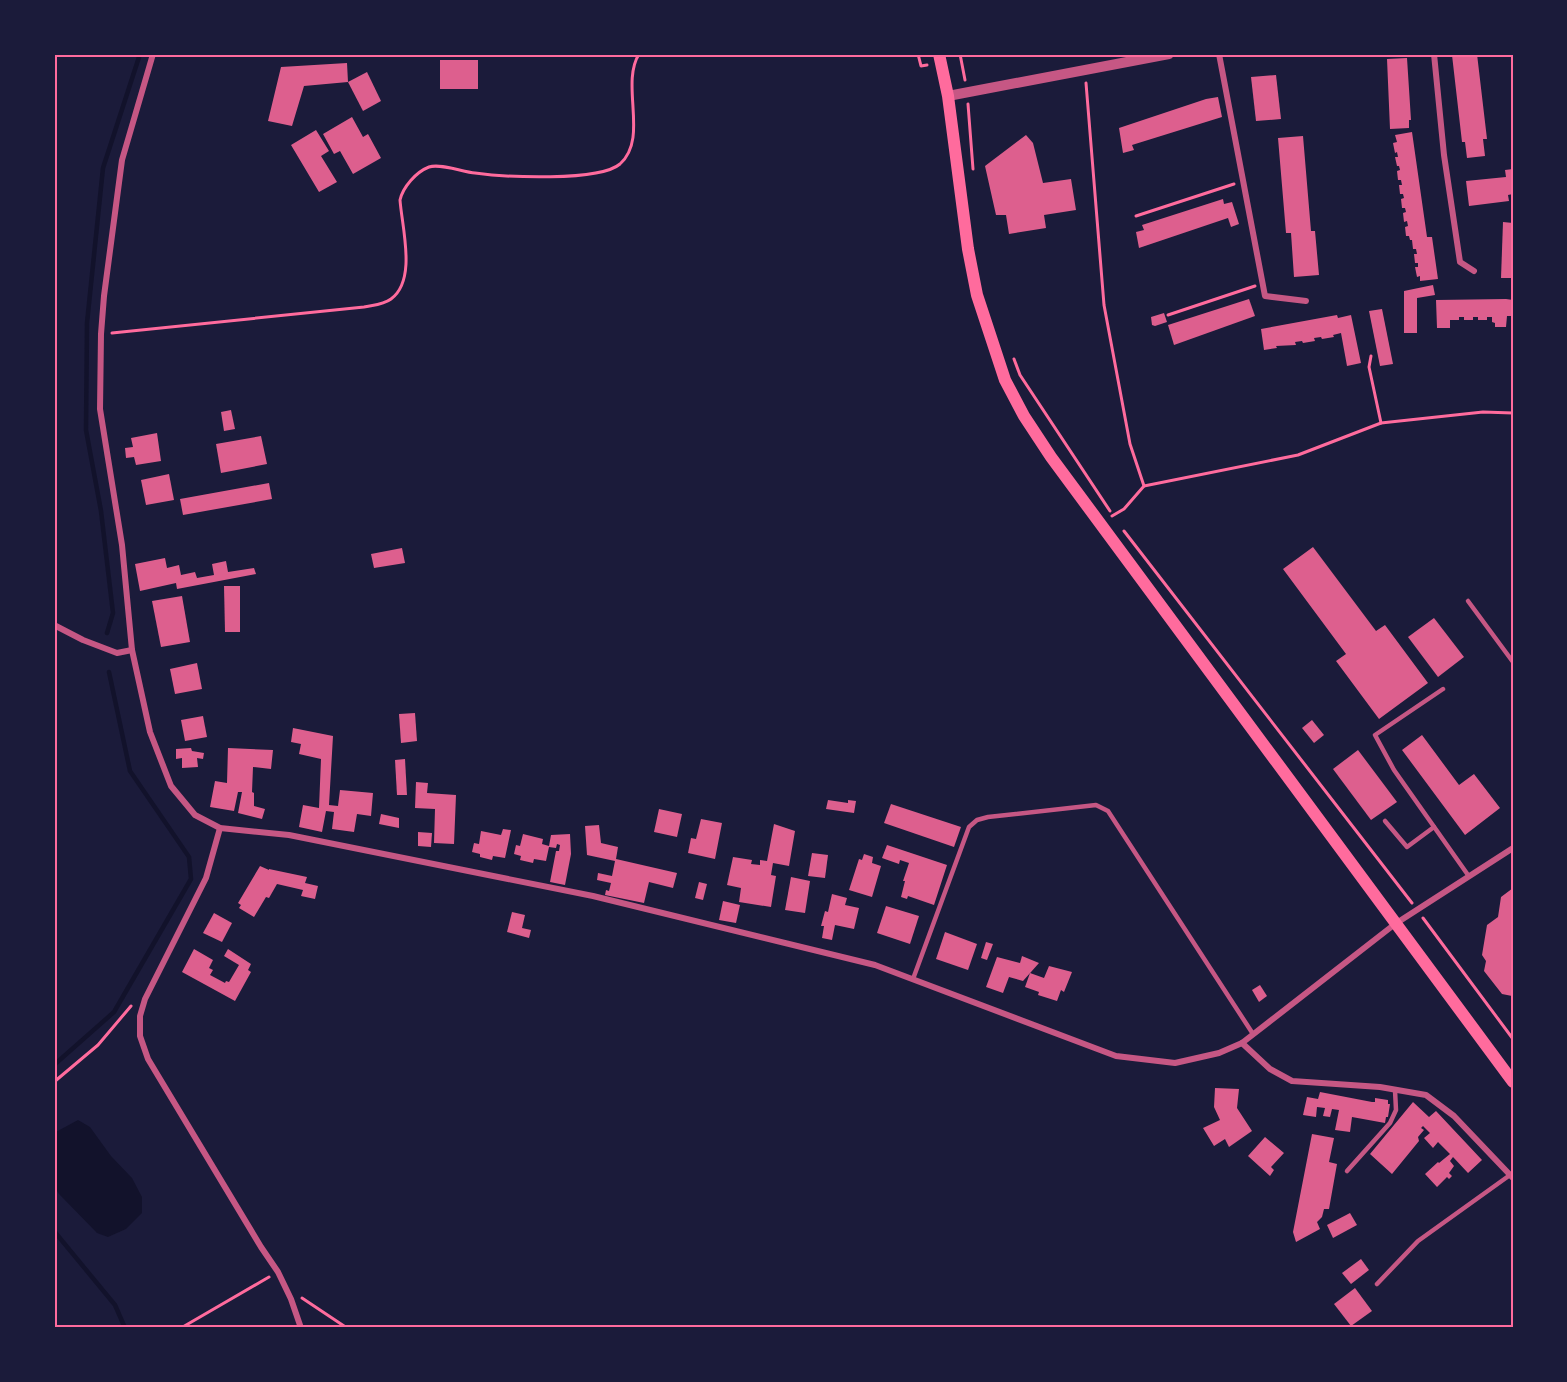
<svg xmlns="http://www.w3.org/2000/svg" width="1567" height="1382" viewBox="0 0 1567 1382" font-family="'Times New Roman',serif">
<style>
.water{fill:#12122b}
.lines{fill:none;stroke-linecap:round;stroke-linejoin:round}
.stream{stroke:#12122b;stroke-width:4.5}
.building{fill:#dd5f8e}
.path{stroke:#ff6b9d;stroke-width:3}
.service{stroke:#c65784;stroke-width:4.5}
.minor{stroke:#c65784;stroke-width:6}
.tertiary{stroke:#c65784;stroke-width:10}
.secondary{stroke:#ff6b9d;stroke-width:12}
.neatline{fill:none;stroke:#ff6b9d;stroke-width:2}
</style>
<rect width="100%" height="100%" fill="#1b1b3a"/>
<!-- water -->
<polygon class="water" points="78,1120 90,1127 111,1156 132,1178 142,1197 142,1213 126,1229 108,1237 97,1233 59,1194 54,1186 54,1133"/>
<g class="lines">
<!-- stream -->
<g class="stream">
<polyline points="107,633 113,613 101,511 86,430 87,323 103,168 140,54"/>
<polyline points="54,1065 114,1012 191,879 189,857 130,771 109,672"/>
<polyline points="54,1231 115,1305 125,1328"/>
</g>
</g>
<!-- building -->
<g class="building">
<polygon points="1477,54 1487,139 1483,139 1485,156 1467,158 1465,142 1462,142 1452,55"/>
<polygon points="1407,58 1411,120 1409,120 1409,128 1390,129 1387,59"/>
<rect x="440" y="60" width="38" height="29"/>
<polygon points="347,63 348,82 304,86 292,126 268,121 281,67"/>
<polygon points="367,72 381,101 363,111 348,82"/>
<polygon points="1276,75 1281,119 1256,121 1251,77"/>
<polygon points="1218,97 1222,117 1132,145 1134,150 1123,153 1119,128 1206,99"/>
<polygon points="352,117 363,137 368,134 381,158 353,174 340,151 334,154 323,134"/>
<polygon points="316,130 329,151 321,156 337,182 319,192 291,145"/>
<polygon points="1412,132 1427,237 1432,237 1438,279 1420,281 1420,276 1417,277 1415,267 1418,267 1418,263 1415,263 1414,254 1417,254 1416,249 1413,249 1412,240 1410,240 1409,236 1406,236 1405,227 1408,226 1407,221 1404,222 1403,213 1406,212 1405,208 1402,208 1401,199 1404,198 1403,194 1400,194 1399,185 1402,185 1401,180 1398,180 1397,171 1400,170 1399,166 1397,166 1395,157 1398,157 1397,152 1395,153 1393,143 1397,142 1395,135"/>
<polygon points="1026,135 1033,143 1043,183 1071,179 1076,210 1044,215 1046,228 1009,234 1006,215 996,215 985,166"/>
<polygon points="1303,136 1311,231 1315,231 1319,275 1294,277 1291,233 1286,233 1278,138"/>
<polygon points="1513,169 1513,194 1508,195 1509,201 1469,206 1466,181 1506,177 1505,170"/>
<polygon points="1223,199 1224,204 1232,202 1239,224 1231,227 1228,218 1139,248 1136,232 1144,230 1142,225"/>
<polygon points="1503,222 1513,223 1513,278 1501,278"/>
<polygon points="1433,285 1435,295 1417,298 1417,333 1404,333 1404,291"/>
<polygon points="1249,299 1255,316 1174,345 1168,325"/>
<polygon points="1506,299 1513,300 1513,316 1507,316 1506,327 1495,327 1495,323 1492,322 1492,317 1487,317 1487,320 1478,320 1478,317 1473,317 1473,320 1464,320 1464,317 1459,317 1459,320 1450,320 1450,328 1437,328 1436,300"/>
<polygon points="1382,309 1393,364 1380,366 1369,311"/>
<polygon points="1164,313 1167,322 1155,326 1152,325 1151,317"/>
<polygon points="1337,315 1338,318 1351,315 1361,363 1347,366 1341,333 1333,335 1334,337 1322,339 1321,337 1314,338 1315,341 1303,343 1302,341 1295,342 1296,345 1276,346 1277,348 1264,350 1261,329"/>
<polygon points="231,410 235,429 224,431 221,412"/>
<polygon points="157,433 161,461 136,465 134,457 126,458 125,448 133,447 131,438"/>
<polygon points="261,436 267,464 221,473 216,444"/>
<polygon points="169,474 174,500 146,505 141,480"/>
<polygon points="269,483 272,499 183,515 180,499"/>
<polygon points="1313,547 1376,631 1385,625 1428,683 1379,719 1336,661 1346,654 1283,569"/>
<polygon points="402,548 405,563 374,568 371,554"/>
<polygon points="165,558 167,568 179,565 181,575 195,572 197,578 214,575 212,564 226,561 228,572 254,568 256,574 177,589 176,583 140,591 135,564"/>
<polygon points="224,586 240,586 240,632 225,632"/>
<polygon points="182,596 190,642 161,647 152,601"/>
<polygon points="1434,618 1464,657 1438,677 1408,637"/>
<polygon points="197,663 202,689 175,694 170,669"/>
<polygon points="415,713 417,741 401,743 399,714"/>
<polygon points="203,716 207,737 185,741 181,720"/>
<polygon points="1312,720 1324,735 1314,743 1302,728"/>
<polygon points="293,728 333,736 329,805 338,806 340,790 373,793 371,816 357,814 354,832 332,829 334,812 326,811 322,832 299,827 303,805 319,808 321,759 299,754 301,744 291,742"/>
<polygon points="1422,735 1459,785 1474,774 1500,808 1465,835 1402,750"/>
<polygon points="191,748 192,751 204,753 203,759 197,758 198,767 182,768 182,758 176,759 176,749"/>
<polygon points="228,748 273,750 271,769 253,767 252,792 254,793 254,806 265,809 262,819 238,813 242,792 238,792 234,811 210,807 215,781 227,783"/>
<polygon points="1358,750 1397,802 1371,820 1333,769"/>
<polygon points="405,759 407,795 397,795 395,760"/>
<polygon points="416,782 428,783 427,793 456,795 454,844 434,843 435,809 415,808"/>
<polygon points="828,800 848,803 848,800 856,801 854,813 826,809"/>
<polygon points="891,804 961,827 954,847 884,823"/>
<polygon points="659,809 682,814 677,837 654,832"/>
<polygon points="381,814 399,818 399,828 379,824"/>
<polygon points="701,819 722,823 715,859 688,853 691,838 696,839"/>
<polygon points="774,824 795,831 789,866 773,863 771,875 776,876 771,907 739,902 741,888 727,885 733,857 752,860 751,864 760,865 760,860 767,861"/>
<polygon points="599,825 601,843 618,847 616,859 677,873 673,888 649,882 644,903 605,895 606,890 609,891 611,883 597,880 598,873 612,876 615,861 587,855 585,826"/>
<polygon points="503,829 511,830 505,858 493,856 492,860 480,857 480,854 472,852 474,843 479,844 481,831 501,835"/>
<polygon points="418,832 432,833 431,847 418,846"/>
<polygon points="523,834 543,839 542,844 549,846 551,835 570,834 571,854 565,885 550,882 556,851 559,851 560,845 557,844 556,848 549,847 546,861 534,859 533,863 520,860 521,856 514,854 516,845 520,846"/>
<polygon points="887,845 947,865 934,905 908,896 907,899 901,897 905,881 903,881 909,863 900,860 899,864 882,858"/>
<polygon points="812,853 828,855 825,878 808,876"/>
<polygon points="864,854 873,857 872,863 881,866 872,897 849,890 859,859 862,860"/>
<polygon points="260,866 269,870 269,869 307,877 305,883 318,886 315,899 301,896 303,890 277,884 269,898 266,897 254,917 239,908 241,905 238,903"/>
<polygon points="791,877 810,881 805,913 785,910"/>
<polygon points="699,882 707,884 703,900 695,898"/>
<polygon points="1513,888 1513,995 1512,996 1502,994 1484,971 1486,961 1482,955 1487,925 1498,917 1501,897"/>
<polygon points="832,894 847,898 845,905 859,908 854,929 835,925 832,940 822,938 824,926 821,926 825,911 828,912"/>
<polygon points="723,901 740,905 736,923 719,920"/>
<polygon points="886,906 919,916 910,944 877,933"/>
<polygon points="512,912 525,915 522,928 531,930 529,938 507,932"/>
<polygon points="214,913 232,923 222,942 203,933"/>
<polygon points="945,932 977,944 968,970 936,959"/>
<polygon points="986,942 993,944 987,960 981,958"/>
<polygon points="194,949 213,960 209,968 213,970 210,975 225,983 226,981 229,982 239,965 224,956 228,949 251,964 248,970 251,972 235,1001 182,972"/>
<polygon points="1022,956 1039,963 1023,981 1009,977 1003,993 986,987 997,957 1020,963"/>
<polygon points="1049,966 1072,972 1064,992 1061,990 1057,1001 1038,995 1039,992 1025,987 1030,973 1044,978"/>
<polygon points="1260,985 1267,996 1259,1002 1252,990"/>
<polygon points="1215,1088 1239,1089 1237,1108 1252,1131 1229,1147 1225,1139 1214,1146 1203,1128 1220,1120 1214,1107"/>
<polygon points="1320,1092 1372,1102 1375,1102 1375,1098 1388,1100 1388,1104 1390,1104 1388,1117 1386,1117 1385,1123 1352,1117 1350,1132 1335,1130 1339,1110 1332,1109 1330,1117 1323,1116 1325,1108 1317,1107 1316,1117 1303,1115 1307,1097 1318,1099"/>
<polygon points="1413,1102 1429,1117 1436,1111 1482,1160 1468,1173 1453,1157 1450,1161 1454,1166 1449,1173 1452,1176 1449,1179 1447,1177 1437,1187 1425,1174 1438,1162 1439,1163 1450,1154 1438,1142 1433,1148 1424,1138 1430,1133 1423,1126 1421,1128 1424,1130 1418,1137 1419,1141 1392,1174 1370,1154"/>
<polygon points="1312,1134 1334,1138 1329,1162 1337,1164 1329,1209 1324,1209 1322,1217 1317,1222 1320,1229 1296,1242 1293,1232"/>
<polygon points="1265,1137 1284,1153 1271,1167 1274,1170 1270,1176 1248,1156"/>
<polygon points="1350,1213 1357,1225 1333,1238 1327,1225"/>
<polygon points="1361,1259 1369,1270 1351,1284 1342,1273"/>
<polygon points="1355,1288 1372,1311 1351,1326 1334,1304"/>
</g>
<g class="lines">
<!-- path -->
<g class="path">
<polyline points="918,54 921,66 927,65"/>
<polyline points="960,54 965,80"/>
<polyline points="1086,83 1104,305 1130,444 1144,486"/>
<polyline points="968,104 973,169"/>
<polyline points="1136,216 1234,184"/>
<polyline points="1168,315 1255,286"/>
<path d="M112,333L364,307C373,305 383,305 391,299C417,280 402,228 400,200C403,187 416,172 429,167C440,163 463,172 475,173C504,177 599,182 620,164C649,138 620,85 639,54"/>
<polyline points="1371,356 1369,367 1381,423"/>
<polyline points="1014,359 1020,375 1110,511"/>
<polyline points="1112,516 1124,509 1144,486 1298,455 1381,423 1483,412 1513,413"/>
<polyline points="1124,531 1412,903"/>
<polyline points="1423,918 1513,1039"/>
<polyline points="54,1082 98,1045 131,1006"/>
<polyline points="302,1298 347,1328"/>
<polyline points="181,1328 269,1277"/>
</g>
<!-- service -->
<g class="service">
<polyline points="1468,601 1513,662"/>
<polyline points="1443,689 1375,735 1394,770 1468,875"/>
<polyline points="1385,821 1407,847 1434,827"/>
<polyline points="913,979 969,827 977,820 988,817 1096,805 1108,811 1253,1034"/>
<polyline points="1347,1171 1390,1123 1396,1110 1395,1090"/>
<polyline points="1377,1284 1418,1241 1510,1175"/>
</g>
<!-- minor -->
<g class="minor">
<polyline points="153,54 122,160 104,296 101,334 100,409 122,545 132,650 150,732 171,786 195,815 220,828 289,835 593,896 875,965 1116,1056 1175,1063 1219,1053 1242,1043 1395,924 1513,848"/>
<polyline points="1219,54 1265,296 1306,301"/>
<polyline points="1434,54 1444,155 1460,262 1474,271"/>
<polyline points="54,625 83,640 117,653 132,650"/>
<polyline points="220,828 206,878 145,999 140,1016 140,1036 148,1059 261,1247 278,1272 291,1299 301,1328"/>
<polyline points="1242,1043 1270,1069 1292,1081 1380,1087 1426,1095 1454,1116 1513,1178"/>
</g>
<!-- tertiary -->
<polyline class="tertiary" points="948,96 1169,54"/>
<!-- secondary -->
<polyline class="secondary" points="939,54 948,96 968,249 977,295 1005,380 1024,416 1051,457 1513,1082"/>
</g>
<!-- border -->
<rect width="1567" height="1382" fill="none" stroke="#1b1b3a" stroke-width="111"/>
<rect x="56" y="56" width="1456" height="1270" class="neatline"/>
</svg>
